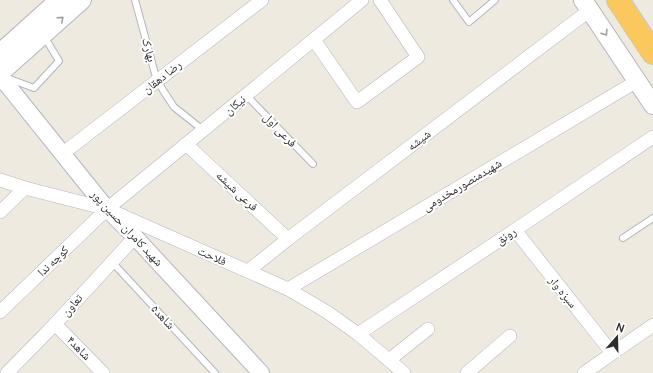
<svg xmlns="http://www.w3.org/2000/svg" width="653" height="373" viewBox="0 0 653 373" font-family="Manrope,'Noto Naskh Arabic',sans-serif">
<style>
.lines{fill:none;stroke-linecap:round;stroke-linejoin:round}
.service-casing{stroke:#b3b5c1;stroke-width:8}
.minor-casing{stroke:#b3b5c1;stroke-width:14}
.tertiary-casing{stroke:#b3b5c1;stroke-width:18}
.secondary-casing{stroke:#b3b5c1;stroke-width:20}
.trunk-casing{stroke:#c8c8c8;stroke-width:24}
.service{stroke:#fff;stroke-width:6}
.minor{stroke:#fff;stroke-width:13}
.tertiary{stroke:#fff;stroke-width:16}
.secondary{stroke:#fff;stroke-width:18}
.trunk{stroke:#fac85c;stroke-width:22}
.oneway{stroke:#a0a0a0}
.labels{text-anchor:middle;stroke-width:4;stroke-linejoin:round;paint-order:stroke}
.street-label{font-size:12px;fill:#2d2d2d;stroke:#fff}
</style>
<rect width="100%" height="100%" fill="#efeae0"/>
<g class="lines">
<!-- service casing -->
<g class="service-casing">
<g id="service">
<polyline points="135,0 157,81 174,107 203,130"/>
<polyline points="453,0 469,22 495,0"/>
<polyline points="7,78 34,88 59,61 44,36"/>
<polyline points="246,95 313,164"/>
<polyline points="623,238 653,218"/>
<polyline points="112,262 215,373"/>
</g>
</g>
<!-- minor casing -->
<g class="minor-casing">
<g id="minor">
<polyline points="314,40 357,102 418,57 380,0"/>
<polyline points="186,144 288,239"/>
<polyline points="62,154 262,0"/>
<polyline points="0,180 25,188 107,209 288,289 327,312 358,334 404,373"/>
<polyline points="0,212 25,188"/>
<polyline points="515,230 612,353"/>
<polyline points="248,271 288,239 590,10"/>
<polyline points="288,289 637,81"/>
<polyline points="0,312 107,209 362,0"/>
<polyline points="55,324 103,373"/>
<polyline points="358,334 515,230 653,137"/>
<polyline points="389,360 428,329"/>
<polyline points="7,373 55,324 135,237"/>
<polyline points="467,373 510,336"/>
<polyline points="584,373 653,325"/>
</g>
</g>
<!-- tertiary casing -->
<g class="tertiary-casing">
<polyline id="tertiary" points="0,76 107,209 135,237 261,373"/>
</g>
<!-- secondary casing -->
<g class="secondary-casing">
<g id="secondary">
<polyline points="583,0 653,105"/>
<polyline points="0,53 59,0"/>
<polyline points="0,73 82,0"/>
</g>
</g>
<!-- trunk casing -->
<g class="trunk-casing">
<polyline id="trunk" points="618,0 653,53"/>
</g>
<!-- service -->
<use href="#service" class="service"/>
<!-- minor -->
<use href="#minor" class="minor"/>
<!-- tertiary -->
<use href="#tertiary" class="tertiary"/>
<!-- secondary -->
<use href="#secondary" class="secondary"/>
<!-- trunk -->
<use href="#trunk" class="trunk"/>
</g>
<!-- one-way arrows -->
<defs><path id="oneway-chevron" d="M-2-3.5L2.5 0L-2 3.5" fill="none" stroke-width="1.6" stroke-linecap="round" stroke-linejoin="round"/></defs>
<g class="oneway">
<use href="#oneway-chevron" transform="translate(61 19) rotate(-42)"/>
<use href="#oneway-chevron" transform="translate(605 33) rotate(57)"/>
</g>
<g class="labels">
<!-- street labels -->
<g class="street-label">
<text transform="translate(149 50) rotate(75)" y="4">بهارک</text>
<text transform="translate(162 77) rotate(-38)" y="4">رضا دهقان</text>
<text transform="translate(235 105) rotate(-39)" y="4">نیکان</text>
<text transform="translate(280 130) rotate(46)" y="4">فرعی اول</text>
<text transform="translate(419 140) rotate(-37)" y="4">شیشه</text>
<text transform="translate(462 185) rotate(-31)" y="4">شهیدمنصورمخدومی</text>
<text transform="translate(237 191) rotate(43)" y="4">فرعی شیشه</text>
<text transform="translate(127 228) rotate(47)" y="4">شهید کامران حسین پور</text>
<text transform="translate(506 236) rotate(-34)" y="4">رونق</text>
<text transform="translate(212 256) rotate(24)" y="4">فلاحت</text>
<text transform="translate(53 261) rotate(-44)" y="4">کوچه ندا</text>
<text transform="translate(563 292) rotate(51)" y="4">سبزه وار</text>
<text transform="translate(72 305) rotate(-48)" y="4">تعاون</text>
<text transform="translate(163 317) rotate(47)" y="4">شاهد۵</text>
<text transform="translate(79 348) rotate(46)" y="4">شاهد۴</text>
</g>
</g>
<!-- north arrow -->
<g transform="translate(617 337) rotate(20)" stroke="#ffffff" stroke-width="3" paint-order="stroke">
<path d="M0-3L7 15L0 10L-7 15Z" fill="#2d2d2d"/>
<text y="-6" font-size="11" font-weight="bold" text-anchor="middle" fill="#2d2d2d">N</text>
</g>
</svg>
